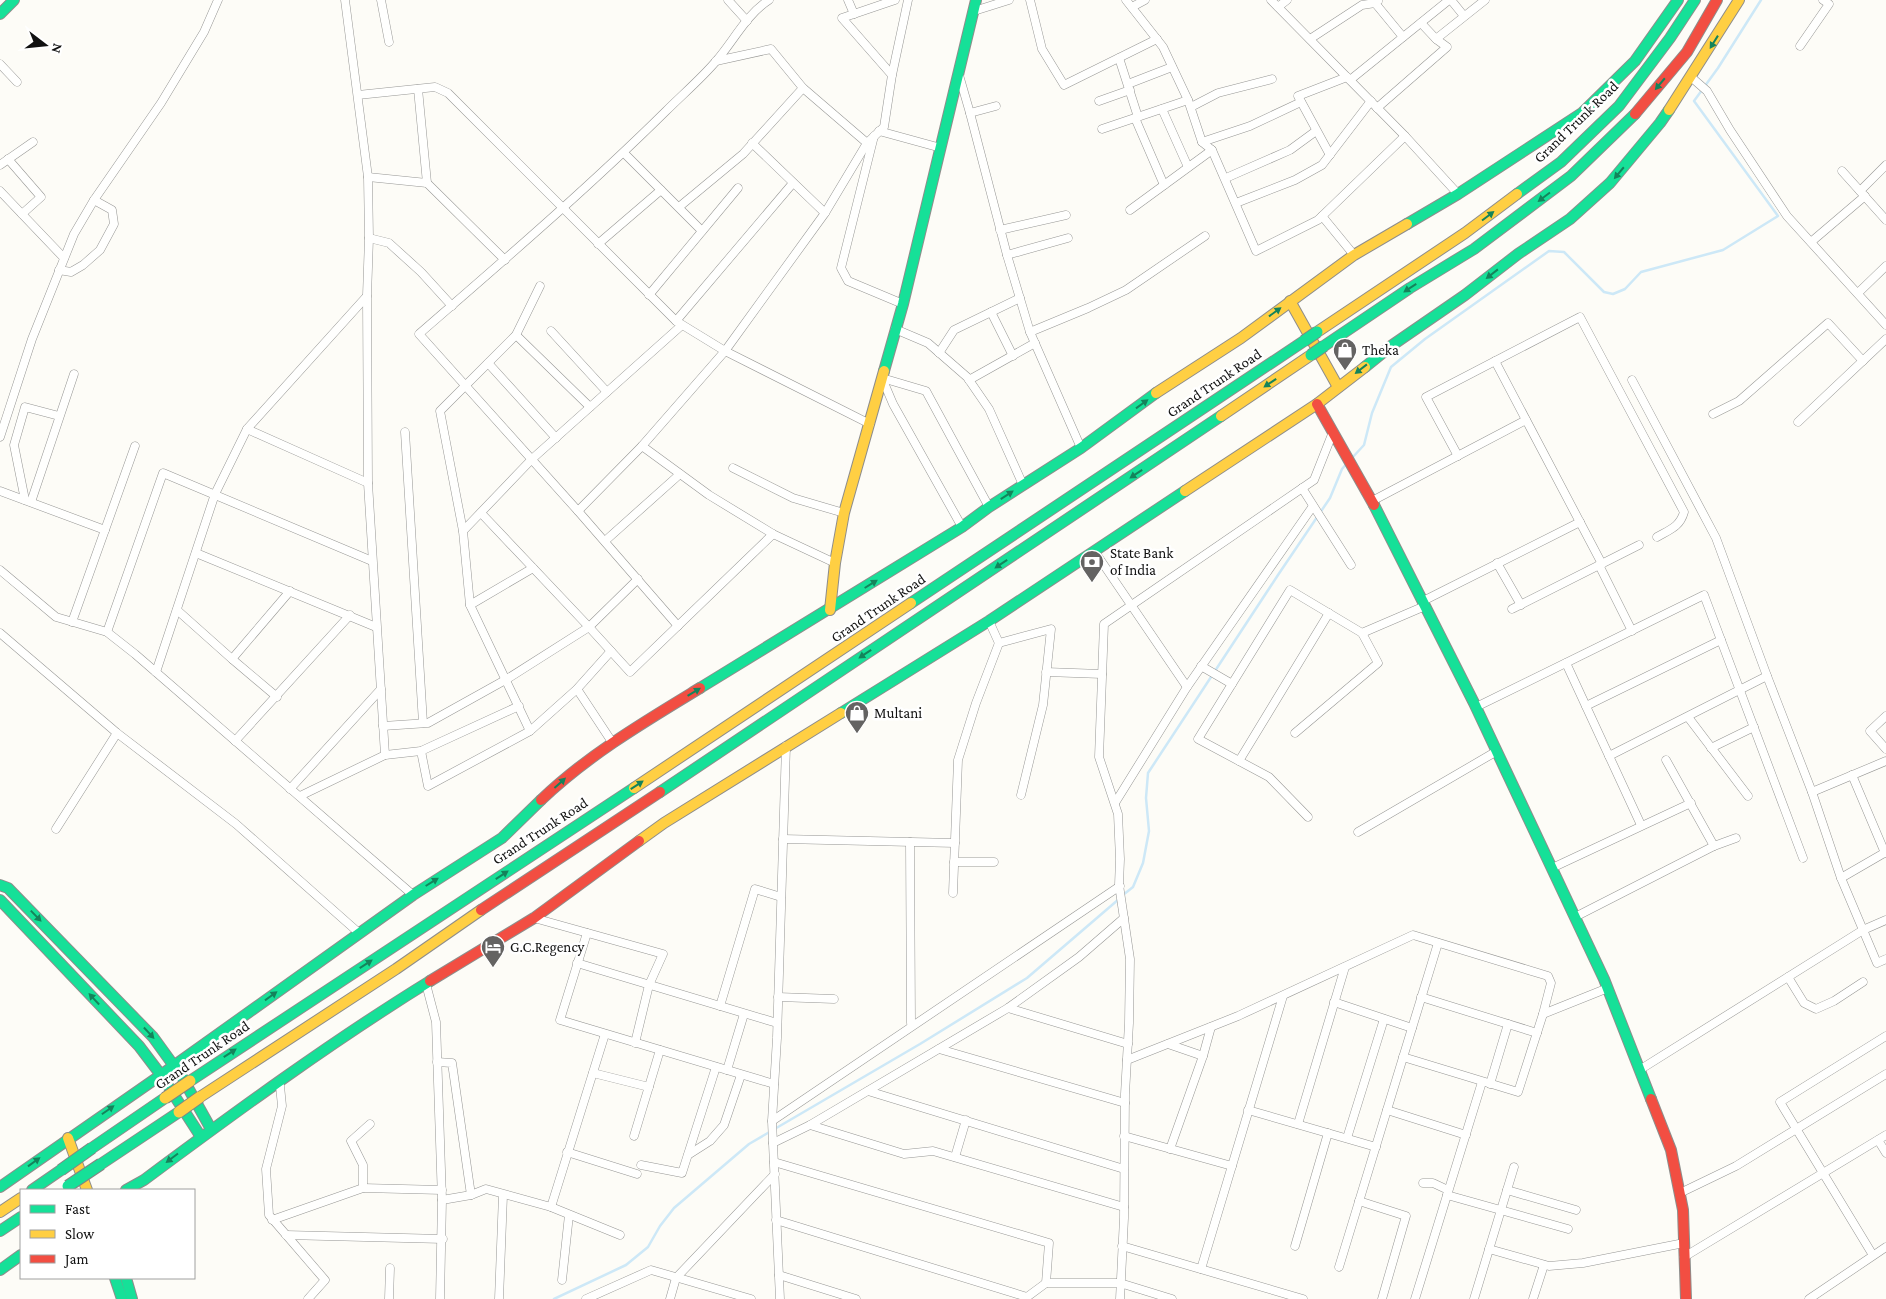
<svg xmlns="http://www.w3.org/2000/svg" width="1886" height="1299" viewBox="0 0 1886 1299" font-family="'Crimson Pro',serif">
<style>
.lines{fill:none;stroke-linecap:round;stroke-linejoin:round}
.stream{stroke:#cde8f7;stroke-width:2.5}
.street-casing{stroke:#979795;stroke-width:9}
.fast-casing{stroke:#8e8d8b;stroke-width:12}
.slow-casing{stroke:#8e8d8b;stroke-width:12}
.jam-casing{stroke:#8e8d8b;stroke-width:12}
.street{stroke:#fffffe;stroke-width:8}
.fast{stroke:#16e098;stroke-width:10}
.slow{stroke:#ffcf43;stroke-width:10}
.jam{stroke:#f24e42;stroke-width:10}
.fast-bridge-casing{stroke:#858482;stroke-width:13;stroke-linecap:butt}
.slow-bridge-casing{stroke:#858482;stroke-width:13;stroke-linecap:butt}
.fast-bridge{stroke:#16e098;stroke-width:11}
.slow-bridge{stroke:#ffcf43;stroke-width:11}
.oneway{fill:#14835b}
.labels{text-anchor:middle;stroke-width:5;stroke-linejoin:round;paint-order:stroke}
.street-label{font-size:15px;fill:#111;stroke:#fff}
.poi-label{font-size:15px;fill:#111;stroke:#fff;text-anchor:start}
</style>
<rect width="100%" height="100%" fill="#fdfcf7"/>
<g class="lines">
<!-- stream -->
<g class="stream">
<polyline points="1352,458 1364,445 1372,413 1391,367 1425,339 1549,251 1564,252 1604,292 1613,294 1625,289 1641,272 1723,250 1778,216 1694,101 1718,68 1761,0"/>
<polyline points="1123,895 1133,887 1143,863 1149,831 1146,798 1148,773 1278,575 1330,498 1342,469 1348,462"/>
<polyline points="554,1299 626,1265 648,1247 660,1226 674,1208 749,1144 920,1044 1027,978 1119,899"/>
</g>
<!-- street casing -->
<g class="street-casing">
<g id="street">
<polyline points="345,0 368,177 369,238 367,296 368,483 385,755"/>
<polyline points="381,0 389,42"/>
<polyline points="728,0 747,21"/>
<polyline points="848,0 854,14"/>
<polyline points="1030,0 1042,49 1064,85 1157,39"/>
<polyline points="1126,0 1163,47 1188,100 1202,142 1212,150 1256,251 1318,220 1405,136"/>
<polyline points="1271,0 1405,136 1458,194"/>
<polyline points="1451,0 1464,16"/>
<polyline points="1378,1 1375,3 1403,37"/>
<polyline points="1132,7 1145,0"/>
<polyline points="1278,7 1287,0"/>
<polyline points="974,11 1009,0"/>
<polyline points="1310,39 1362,5 1375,3"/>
<polyline points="1436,39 1485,0"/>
<polyline points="1800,46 1829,4 1823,0"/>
<polyline points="1119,58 1138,117"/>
<polyline points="716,61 771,49 803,88 867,143"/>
<polyline points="0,64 17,82"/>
<polyline points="892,75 842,18 895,0"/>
<polyline points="959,75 970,113 1007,255 1030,332 1081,448"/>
<polyline points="1691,77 1707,91 1730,130 1787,216 1886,325"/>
<polyline points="1350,80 1449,0"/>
<polyline points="1128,84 1172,67"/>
<polyline points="418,89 427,183"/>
<polyline points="358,95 435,87 448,93 676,321 725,351 870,424"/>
<polyline points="1099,101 1130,90"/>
<polyline points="1191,107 1218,93 1272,79"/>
<polyline points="1377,108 1447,47 1436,39 1421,23"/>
<polyline points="1162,109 1188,167"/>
<polyline points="970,113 996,106"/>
<polyline points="1135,118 1164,185"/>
<polyline points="1102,129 1188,100"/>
<polyline points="879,131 941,148"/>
<polyline points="874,136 841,268 848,281 903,304"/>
<polyline points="1202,142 1250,126 1301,102"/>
<polyline points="752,143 825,213"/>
<polyline points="624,153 702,231"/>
<polyline points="1330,155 1298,96 1347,77"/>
<polyline points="8,159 41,197 22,214"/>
<polyline points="0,165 33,142"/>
<polyline points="1842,171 1886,220"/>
<polyline points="368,177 427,183 505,260"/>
<polyline points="1226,178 1290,150 1316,131"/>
<polyline points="0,191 64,258"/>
<polyline points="1860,191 1886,165"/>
<polyline points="1236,203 1295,180 1322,165 1371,101"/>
<polyline points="679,207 743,154 803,88"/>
<polyline points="1130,210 1212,150"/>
<polyline points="1322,216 1354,255"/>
<polyline points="1000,230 1066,215"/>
<polyline points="369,238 389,243 421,272 452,306"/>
<polyline points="1811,242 1865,196"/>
<polyline points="598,244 661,190"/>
<polyline points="1007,255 1068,238"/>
<polyline points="59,270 71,272 83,265 100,250 114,224 112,210 94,200"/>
<polyline points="1858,293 1886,266"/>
<polyline points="649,295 738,188"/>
<polyline points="991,312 1013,356"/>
<polyline points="676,321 793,183"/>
<polyline points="895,329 928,343 967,377 989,409 1023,485"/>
<polyline points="551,331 607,392"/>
<polyline points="1030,332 1088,308 1126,290 1205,236"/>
<polyline points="516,335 590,407"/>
<polyline points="939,353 954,330 1020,298"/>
<polyline points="1495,361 1602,564"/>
<polyline points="488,363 556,438"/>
<polyline points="882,378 926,391 989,507"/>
<polyline points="882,378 893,404 962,527"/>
<polyline points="969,380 1035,343"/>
<polyline points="1632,380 1716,538 1767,676 1812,792 1841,878 1877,963 1886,959"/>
<polyline points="1713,414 1739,401 1828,323 1863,361"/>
<polyline points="1798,422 1886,339"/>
<polyline points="247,429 368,483"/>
<polyline points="405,432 423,723"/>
<polyline points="0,437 32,339 74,234 94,200 161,103 204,32 218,0"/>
<polyline points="642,446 709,495 773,534 835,563"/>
<path d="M1458,456L1426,397L1580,317L1684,512C1680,527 1669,530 1657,537"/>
<polyline points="733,468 793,498 844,513"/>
<polyline points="1302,488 1351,565"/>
<polyline points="0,491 105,530"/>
<polyline points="25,500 14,445 25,407 59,416"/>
<polyline points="1372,501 1526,420"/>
<polyline points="31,502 74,374"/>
<polyline points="578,511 642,446 725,351 825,213 867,143 884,127 892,75 908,0"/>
<polyline points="481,513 589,627 630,672 773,534"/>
<polyline points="463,531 532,459 682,325"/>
<polyline points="605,541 680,474"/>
<polyline points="1095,552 1187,687"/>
<polyline points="196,553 376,627"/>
<polyline points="1497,563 1521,605"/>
<polyline points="1599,565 1632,631"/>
<polyline points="0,570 56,617 107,632 135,654 413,895"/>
<polyline points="1423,601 1580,522"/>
<polyline points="470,605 533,568"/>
<polyline points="1512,609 1639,545"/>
<polyline points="177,610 232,659 277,697"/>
<polyline points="989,621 999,643"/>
<polyline points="72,622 135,446"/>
<path d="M678,626L578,511L419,334C503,261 587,189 666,111C683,94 702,78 717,60C734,40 747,14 769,0"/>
<polyline points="107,632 163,473 372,561"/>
<polyline points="0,633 117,733 236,824 359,933"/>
<polyline points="232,659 290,591"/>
<polyline points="1566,663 1641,825"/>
<polyline points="1201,666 1232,684"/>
<polyline points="156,672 215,494 247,429 367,296"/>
<polyline points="1046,672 1102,674"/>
<polyline points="577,689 612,742"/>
<polyline points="1586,706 1721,640"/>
<polyline points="1476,707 1704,595 1803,858"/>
<polyline points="1886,716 1870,731 1886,749"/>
<polyline points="1688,717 1748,796"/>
<polyline points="383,726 428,723 507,679 589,627 638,579"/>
<polyline points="530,731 470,605 463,531 440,411 516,335 540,286"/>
<polyline points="1295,733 1378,663 1362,633"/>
<polyline points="235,741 350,615"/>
<polyline points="1711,748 1754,727"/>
<polyline points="421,751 428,786 530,731 577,689 611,651"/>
<polyline points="1609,756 1767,676"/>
<polyline points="1666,760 1714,846"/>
<polyline points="1239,761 1329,613"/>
<polyline points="1852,775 1885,853"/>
<polyline points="290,789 381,689"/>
<polyline points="1812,792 1886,761"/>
<polyline points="300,796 385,755 421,751 519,706"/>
<polyline points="1115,803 1187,687 1313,506"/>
<polyline points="1308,817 1269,777 1198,739 1290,590 1362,633 1425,606"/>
<polyline points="56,829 117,733"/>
<polyline points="1358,832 1497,751"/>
<polyline points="783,839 955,843"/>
<polyline points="910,842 911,1023"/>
<polyline points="954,862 994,862"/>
<polyline points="1552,868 1691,803"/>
<polyline points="1841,878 1886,852"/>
<polyline points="953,893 958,760 976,703 999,643 1051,629 1043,705 1021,795"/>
<polyline points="1575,917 1714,846 1736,838"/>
<polyline points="534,918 663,954 649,985 635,1043"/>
<polyline points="587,933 560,1020 774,1084"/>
<polyline points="577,963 777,1023"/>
<polyline points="1788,977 1804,1003 1816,1009 1834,1001 1863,982"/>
<polyline points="426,984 436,1022 442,1200 440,1299"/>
<polyline points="778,997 834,999"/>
<polyline points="1421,997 1537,1033"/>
<polyline points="1334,1002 1412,1028"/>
<polyline points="720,1006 755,889 781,897"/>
<polyline points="1008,1008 1128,1044"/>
<polyline points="1168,1044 1203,1056 1170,1149"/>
<polyline points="939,1049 1125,1103"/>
<polyline points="1203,1056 1211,1027"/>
<polyline points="1403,1057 1518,1092 1543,1014 1608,988"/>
<polyline points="1127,1060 1238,1016 1413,935 1548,976 1551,983 1543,1014"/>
<polyline points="437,1062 452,1063 471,1195"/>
<polyline points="1641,1069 1863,930 1886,920"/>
<polyline points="727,1070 744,1014"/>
<polyline points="593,1073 649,1087"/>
<polyline points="1490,1084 1508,1024"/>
<polyline points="280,1086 282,1106 266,1169 269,1215 325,1280 308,1299"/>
<polyline points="868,1091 1124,1169"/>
<polyline points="1248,1110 1376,1147"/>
<polyline points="1387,1110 1466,1135"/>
<polyline points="772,1121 1120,886"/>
<polyline points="1298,1124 1345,967"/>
<polyline points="810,1125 904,1154 933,1151 1124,1207"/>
<polyline points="634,1136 660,1050"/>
<polyline points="1124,1136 1232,1166"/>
<polyline points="1347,1138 1384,1019"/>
<polyline points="1878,1140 1886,1153"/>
<polyline points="773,1143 810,1125 1008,1008 1079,957 1124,918"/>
<polyline points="567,1152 637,1174"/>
<polyline points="688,1155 710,1141 724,1125 741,1075"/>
<polyline points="955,1157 966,1120"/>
<polyline points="774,1162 1049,1243 1046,1283"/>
<polyline points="641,1165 682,1173 716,1067"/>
<polyline points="1423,1183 1433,1183 1448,1190"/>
<polyline points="363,1188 363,1165 351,1141 370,1124"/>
<polyline points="1507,1190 1576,1210"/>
<polyline points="1680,1193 1736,1166 1886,1074"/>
<polyline points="1447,1195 1568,1229"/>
<polyline points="442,1200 471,1195 486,1189 551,1207 620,1235"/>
<polyline points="1359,1201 1406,1216 1382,1299"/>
<polyline points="551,1207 605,1034"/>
<polyline points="272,1220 363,1188 442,1190"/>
<polyline points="776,1220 1027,1297 1046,1283 1120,1283 1172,1299"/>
<polyline points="286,1235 443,1239"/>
<polyline points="1122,1246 1303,1299"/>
<polyline points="1295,1246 1328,1133"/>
<polyline points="1489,1249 1549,1266 1583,1263 1684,1243"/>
<polyline points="1871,1252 1780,1102 1886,1036"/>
<polyline points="1684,1257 1886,1135"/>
<polyline points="1339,1267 1438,943"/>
<polyline points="1201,1269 1283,996"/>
<polyline points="779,1275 856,1299"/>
<polyline points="562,1280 569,1215"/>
<polyline points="389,1299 390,1268"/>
<polyline points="499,1299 503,1195"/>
<polyline points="586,1299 651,1270 751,1299"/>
<polyline points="670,1299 676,1278 775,1174"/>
<polyline points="780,1299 772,1121 777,1038 786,746"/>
<polyline points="1120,1299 1124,1218 1125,1094 1129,1023 1130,959 1119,885 1120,859 1118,814 1099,757 1104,624 1314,480 1333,432"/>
<polyline points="1415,1299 1482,1082"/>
<polyline points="1474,1299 1514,1167"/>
<polyline points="1533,1299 1544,1265"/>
<polyline points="1809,1299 1886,1247"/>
</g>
</g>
<!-- fast casing -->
<g class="fast-casing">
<g id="fast">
<polyline points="0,14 14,0"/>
<polyline points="1517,194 1561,162 1619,106 1670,38 1695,0"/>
<polyline points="1407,224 1458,194 1582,113 1635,61 1678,0"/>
<polyline points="1324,346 1410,288 1474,249 1571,176 1635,114"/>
<polyline points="1365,367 1391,346 1465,295 1518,254 1570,219 1610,183 1660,123 1669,110"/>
<polyline points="884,371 903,304 976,0"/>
<polyline points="1374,505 1474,703 1604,979 1651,1099"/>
<polyline points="911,603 1304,341"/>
<polyline points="700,688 962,527 989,507 1081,448 1156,393"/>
<polyline points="841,713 989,621 1185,491"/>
<polyline points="660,792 1221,416"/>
<polyline points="0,885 8,888 153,1037 182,1077 211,1129"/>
<polyline points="0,900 139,1046 161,1075 201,1137"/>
<polyline points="161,1075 413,895 502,838 541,800"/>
<polyline points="190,1081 634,788"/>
<polyline points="92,1148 165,1098"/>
<polyline points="101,1164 179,1112"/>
<polyline points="0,1187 161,1075"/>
<polyline points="32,1190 61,1170"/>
<path d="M126,1190L144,1180C237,1111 331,1042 430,981"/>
<polyline points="0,1231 21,1217"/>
<polyline points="0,1270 21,1255"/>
<polyline points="115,1278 122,1299"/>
<polyline points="126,1278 132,1299"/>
</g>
</g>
<!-- slow casing -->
<g class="slow-casing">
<g id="slow">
<polyline points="1669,110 1739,0"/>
<polyline points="1290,301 1338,387"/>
<polyline points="1317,332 1465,233 1517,194"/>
<polyline points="1156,393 1241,338 1354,255 1407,224"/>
<polyline points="1221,416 1311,355"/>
<polyline points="1185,491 1317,404 1365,367"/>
<polyline points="830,610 835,563 844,513 884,371"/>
<polyline points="634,788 911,603"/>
<polyline points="639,841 664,823 841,713"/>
<polyline points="200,1097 396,969 481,910"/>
<polyline points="68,1138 87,1190"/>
<polyline points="0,1212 21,1198"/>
</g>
</g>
<!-- jam casing -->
<g class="jam-casing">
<g id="jam">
<polyline points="1635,114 1687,52 1717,0"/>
<polyline points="1317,404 1374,505"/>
<path d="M541,800C588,755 644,722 700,688"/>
<polyline points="481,910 660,792"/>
<polyline points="430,981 534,918 639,841"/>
<polyline points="1651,1099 1671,1150 1683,1210 1686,1299"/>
</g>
</g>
<!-- street -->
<use href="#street" class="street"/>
<!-- fast -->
<use href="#fast" class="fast"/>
<!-- slow -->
<use href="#slow" class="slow"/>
<!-- jam -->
<use href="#jam" class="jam"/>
<!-- fast-bridge casing -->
<g class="fast-bridge-casing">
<g id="fast-bridge">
<polyline points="1304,341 1317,332"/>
<polyline points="1311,355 1324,346"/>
<polyline points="61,1170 92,1148"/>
<polyline points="68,1186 101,1164"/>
</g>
</g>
<!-- slow-bridge casing -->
<g class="slow-bridge-casing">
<g id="slow-bridge">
<polyline points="165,1098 190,1081"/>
<polyline points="179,1112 200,1097"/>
</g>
</g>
<!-- fast-bridge -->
<use href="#fast-bridge" class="fast-bridge"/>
<!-- slow-bridge -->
<use href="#slow-bridge" class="slow-bridge"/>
</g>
<!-- one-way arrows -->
<defs><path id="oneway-solid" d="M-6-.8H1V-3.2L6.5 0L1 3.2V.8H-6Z" transform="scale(1.25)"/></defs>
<g class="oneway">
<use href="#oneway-solid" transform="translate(1714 42) rotate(122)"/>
<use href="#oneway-solid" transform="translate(1660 84) rotate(130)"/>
<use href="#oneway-solid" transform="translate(1619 173) rotate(130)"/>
<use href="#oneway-solid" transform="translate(1544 197) rotate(143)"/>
<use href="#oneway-solid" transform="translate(1488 216) rotate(-37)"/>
<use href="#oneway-solid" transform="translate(1492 274) rotate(142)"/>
<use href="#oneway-solid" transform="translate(1410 288) rotate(147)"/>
<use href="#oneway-solid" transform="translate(1275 312) rotate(-36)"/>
<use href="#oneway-solid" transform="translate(1361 369) rotate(142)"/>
<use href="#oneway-solid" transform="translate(1270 383) rotate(146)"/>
<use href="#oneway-solid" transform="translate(1142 404) rotate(-36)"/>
<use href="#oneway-solid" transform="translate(1136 474) rotate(146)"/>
<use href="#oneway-solid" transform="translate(1007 495) rotate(-33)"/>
<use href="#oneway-solid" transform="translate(1001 564) rotate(146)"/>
<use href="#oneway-solid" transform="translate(871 584) rotate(-32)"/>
<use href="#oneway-solid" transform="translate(865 654) rotate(146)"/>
<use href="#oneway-solid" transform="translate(694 692) rotate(-31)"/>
<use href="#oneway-solid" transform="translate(560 783) rotate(-42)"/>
<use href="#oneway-solid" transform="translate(637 785) rotate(-33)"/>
<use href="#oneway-solid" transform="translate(502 875) rotate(-33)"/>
<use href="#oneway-solid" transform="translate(432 882) rotate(-32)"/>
<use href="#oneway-solid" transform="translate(36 916) rotate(46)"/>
<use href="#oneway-solid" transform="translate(366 964) rotate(-33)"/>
<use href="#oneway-solid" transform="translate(271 996) rotate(-36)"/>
<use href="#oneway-solid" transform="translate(94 999) rotate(-133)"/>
<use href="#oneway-solid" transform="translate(149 1033) rotate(47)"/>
<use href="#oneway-solid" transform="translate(230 1053) rotate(-33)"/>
<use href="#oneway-solid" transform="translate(108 1110) rotate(-35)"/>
<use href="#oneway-solid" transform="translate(172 1158) rotate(143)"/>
<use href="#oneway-solid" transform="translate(34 1162) rotate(-36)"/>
</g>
<!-- icons -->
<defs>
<g id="shop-pin" transform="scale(1.25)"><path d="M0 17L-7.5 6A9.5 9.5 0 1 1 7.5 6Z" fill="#646362" stroke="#fff"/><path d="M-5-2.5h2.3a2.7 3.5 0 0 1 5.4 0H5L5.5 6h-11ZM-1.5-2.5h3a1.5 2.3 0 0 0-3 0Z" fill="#fff"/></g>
<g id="bank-pin" transform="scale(1.25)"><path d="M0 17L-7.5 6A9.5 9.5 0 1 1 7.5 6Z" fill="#646362" stroke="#fff"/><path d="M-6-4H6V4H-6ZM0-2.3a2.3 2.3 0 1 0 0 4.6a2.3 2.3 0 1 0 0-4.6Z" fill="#fff"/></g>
<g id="hotel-pin" transform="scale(1.25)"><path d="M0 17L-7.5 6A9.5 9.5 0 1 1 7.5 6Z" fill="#646362" stroke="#fff"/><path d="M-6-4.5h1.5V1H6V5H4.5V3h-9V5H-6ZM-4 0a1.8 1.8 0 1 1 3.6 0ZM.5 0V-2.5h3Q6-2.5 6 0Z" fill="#fff"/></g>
</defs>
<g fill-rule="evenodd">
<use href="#shop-pin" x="1345" y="350"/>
<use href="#bank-pin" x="1092" y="562"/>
<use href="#shop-pin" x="857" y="713"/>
<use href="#hotel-pin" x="493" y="947"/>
</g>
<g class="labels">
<!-- street labels -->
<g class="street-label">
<text transform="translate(1576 122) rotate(-44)" y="5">Grand Trunk Road</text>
<text transform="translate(1214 383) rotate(-34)" y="5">Grand Trunk Road</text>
<text transform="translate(878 608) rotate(-34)" y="5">Grand Trunk Road</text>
<text transform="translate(540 831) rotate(-33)" y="5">Grand Trunk Road</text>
<text transform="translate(202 1055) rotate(-34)" y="5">Grand Trunk Road</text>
</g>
<!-- poi labels -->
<g class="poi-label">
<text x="1362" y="355">Theka</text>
<text x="1110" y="558">State Bank<tspan x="1110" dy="17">of India</tspan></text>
<text x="874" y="718">Multani</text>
<text x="510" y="952">G.C.Regency</text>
</g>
</g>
<!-- legend -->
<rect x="20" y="1189" width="175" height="90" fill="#ffffff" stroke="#a0a0a0"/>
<rect x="30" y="1205" width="25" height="8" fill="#16e098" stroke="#a0a0a0"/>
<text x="65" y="1214" font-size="15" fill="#111111">Fast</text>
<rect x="30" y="1230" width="25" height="8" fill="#ffcf43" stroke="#a0a0a0"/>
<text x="65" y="1239" font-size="15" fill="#111111">Slow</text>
<rect x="30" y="1255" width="25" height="8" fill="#f24e42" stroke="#a0a0a0"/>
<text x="65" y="1264" font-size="15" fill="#111111">Jam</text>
<!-- north arrow -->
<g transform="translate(45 45) rotate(106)" stroke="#ffffff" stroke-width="4" paint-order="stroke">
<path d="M0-4L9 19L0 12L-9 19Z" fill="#111111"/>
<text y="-8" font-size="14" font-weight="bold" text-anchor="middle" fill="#111111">N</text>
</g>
</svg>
